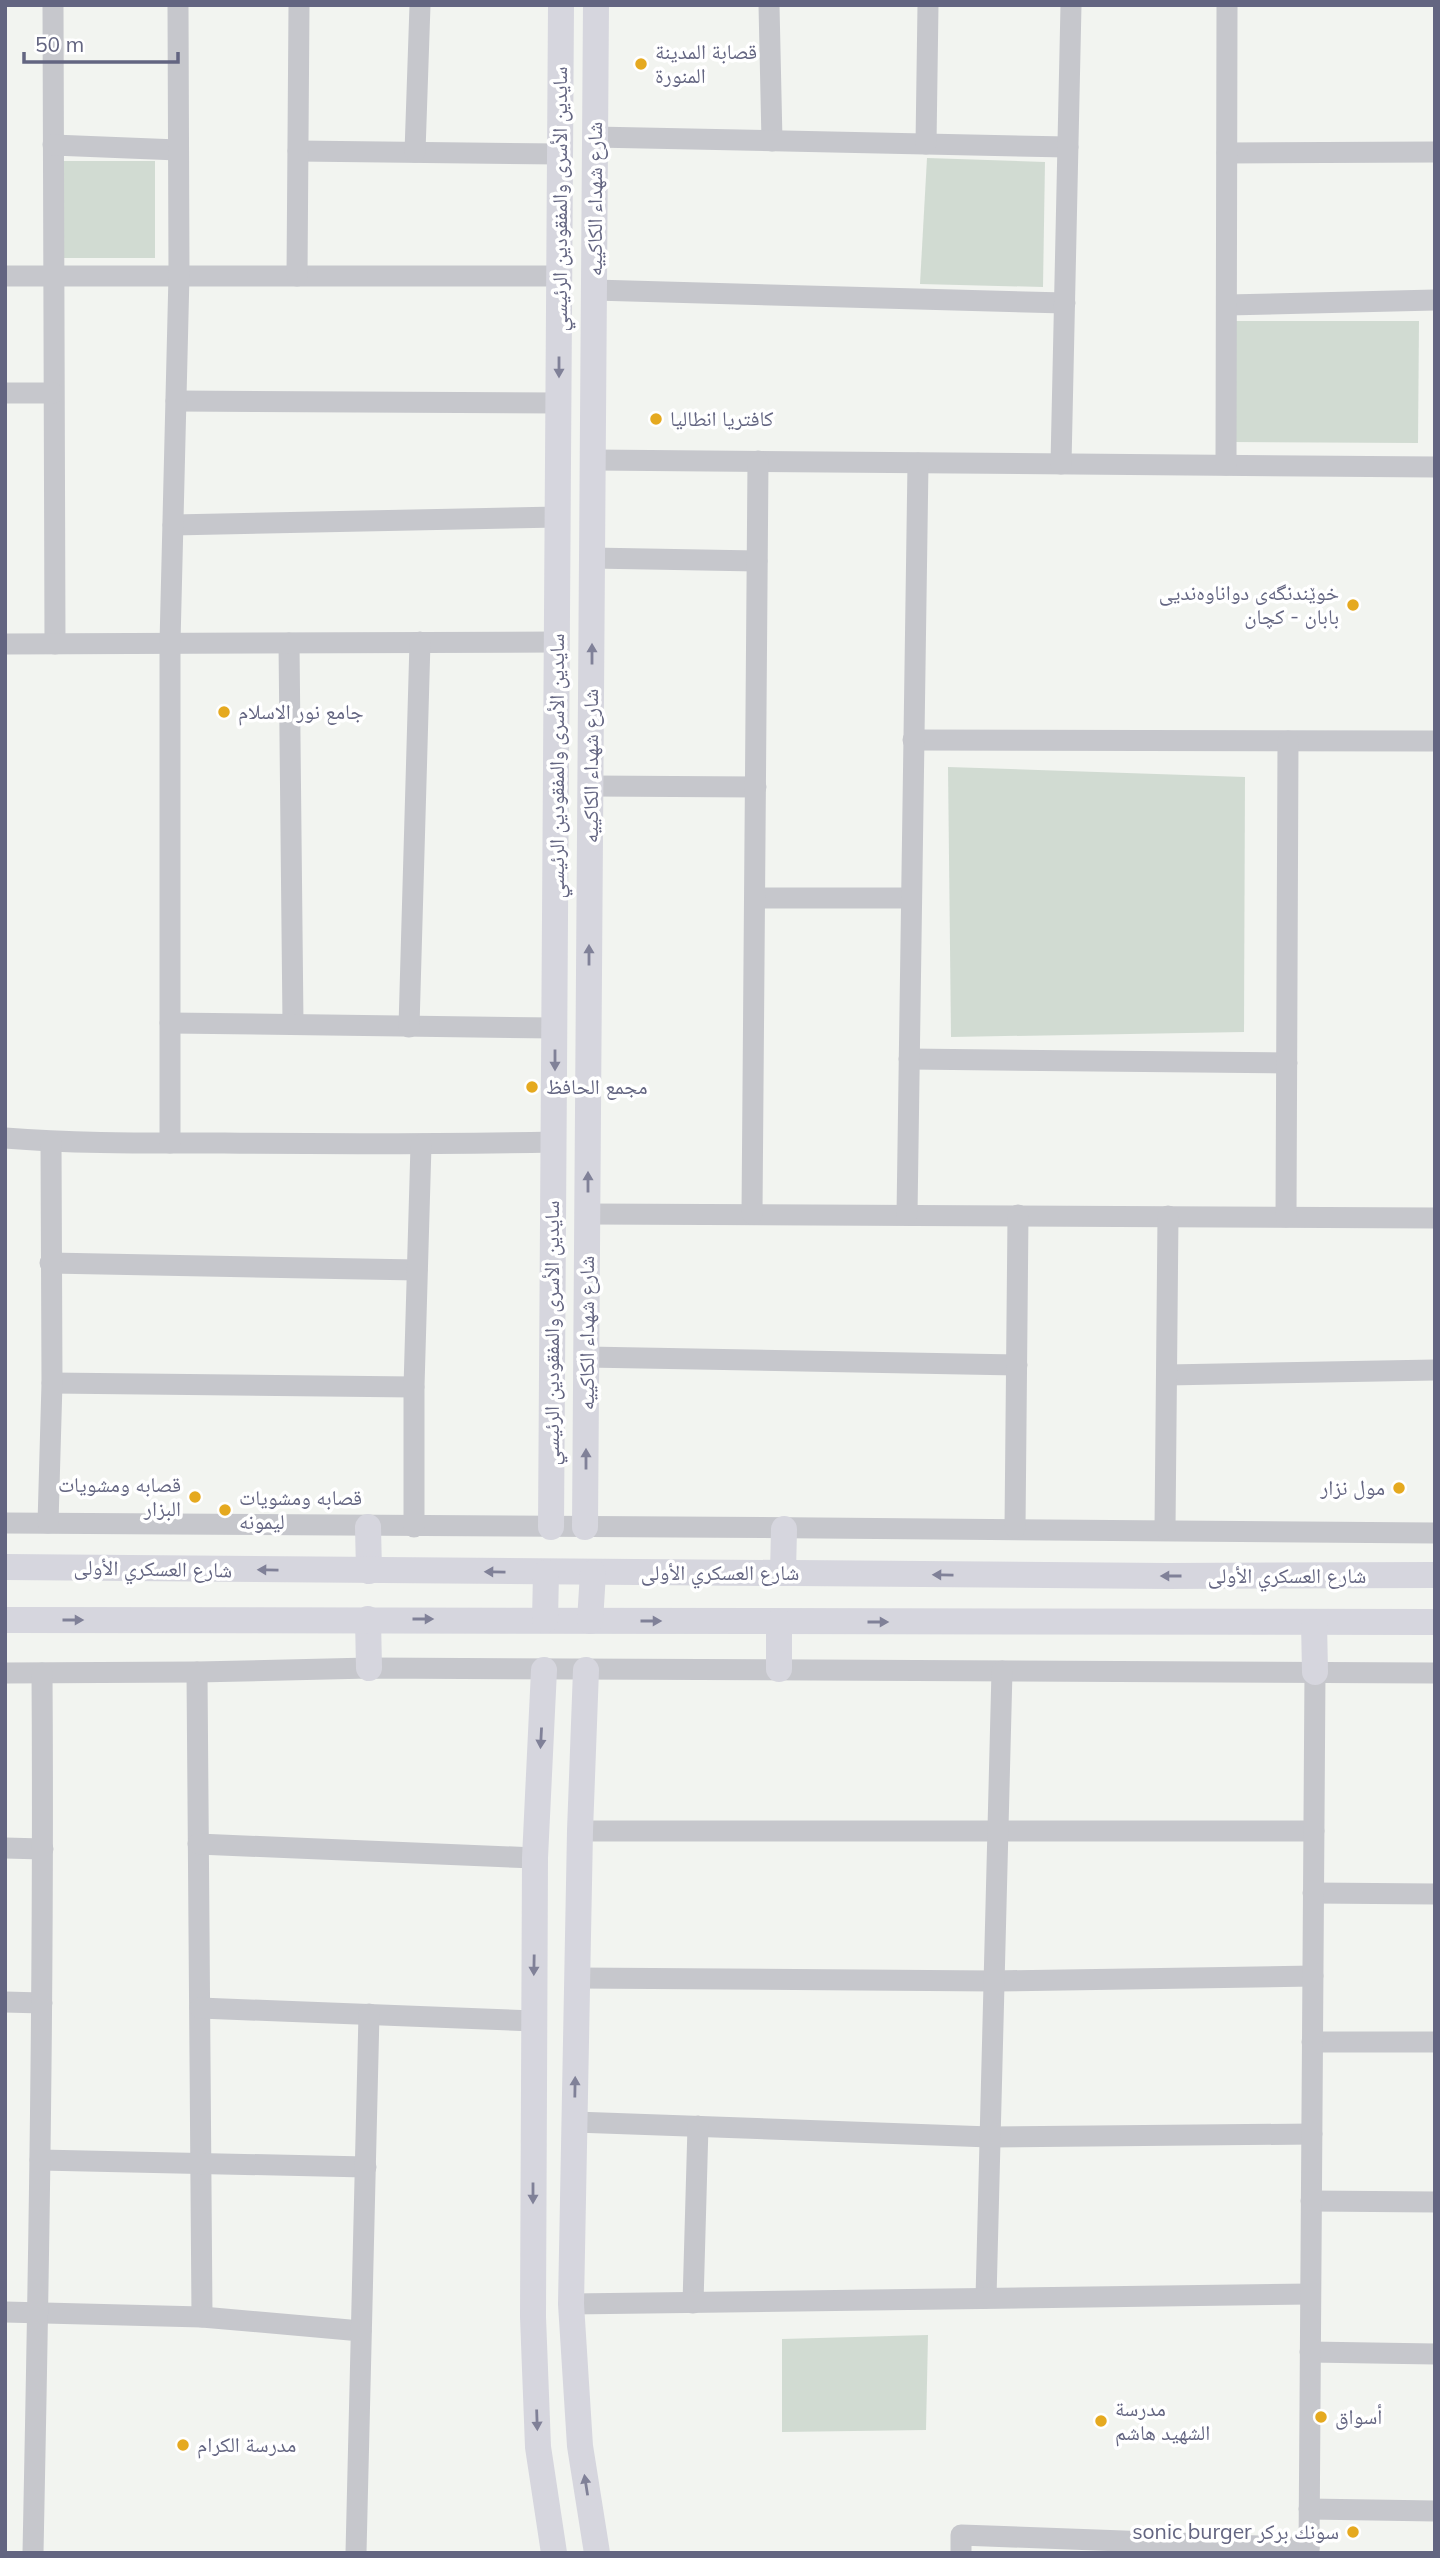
<svg xmlns="http://www.w3.org/2000/svg" width="1440" height="2558" viewBox="0 0 1440 2558" font-family="Mulish,'Noto Naskh Arabic',sans-serif">
<style>
.green{fill:#d1dbd2}
.lines{fill:none;stroke-linecap:round;stroke-linejoin:round}
.minor{stroke:#c6c7cc;stroke-width:21}
.major{stroke:#d6d6de;stroke-width:26}
.oneway{fill:#808198}
.poi-dot{fill:#e5a91f;stroke:#fff;stroke-width:2.5}
.labels{text-anchor:middle;stroke-width:7;stroke-linejoin:round;paint-order:stroke}
.poi-label{font-size:21px;fill:#636581;stroke:#fff;text-anchor:start}
.street-label{font-size:21px;fill:#636581;stroke:#fff}
</style>
<rect width="100%" height="100%" fill="#f2f4f0"/>
<!-- green -->
<g class="green">
<polygon points="927,158 1045,162 1043,287 920,284"/>
<rect x="61" y="161" width="94" height="97"/>
<polygon points="1233,321 1419,321 1418,443 1232,442"/>
<polygon points="948,767 1245,777 1244,1032 951,1037"/>
<polygon points="928,2335 926,2430 782,2432 782,2339"/>
</g>
<g class="lines">
<!-- minor -->
<g class="minor">
<polyline points="53,5 55,644"/>
<polyline points="769,5 772,141"/>
<polyline points="595,137 1068,147"/>
<polyline points="926,144 928,5"/>
<polyline points="53,145 178,150"/>
<polyline points="298,151 561,154"/>
<polyline points="415,152 420,5"/>
<polyline points="1227,153 1435,152"/>
<polyline points="5,276 560,276"/>
<polyline points="297,276 299,5"/>
<polyline points="594,290 1065,303"/>
<polyline points="1227,305 1435,300"/>
<polyline points="5,393 53,393"/>
<polyline points="176,401 559,403"/>
<polyline points="593,460 1435,467"/>
<polyline points="1061,464 1071,5"/>
<polyline points="1226,465 1227,5"/>
<polyline points="173,525 558,517"/>
<polyline points="592,558 757,561"/>
<polyline points="289,643 293,1024"/>
<polyline points="5,644 558,642"/>
<polyline points="913,740 1435,741"/>
<polyline points="591,786 756,787"/>
<polyline points="755,898 911,898"/>
<polyline points="170,1023 555,1028"/>
<polyline points="409,1027 420,642"/>
<polyline points="909,1059 1287,1063"/>
<path d="M5,1138C78,1144 151,1143 224,1143C334,1144 444,1144 554,1142"/>
<polyline points="170,1143 170,643 179,275 178,5"/>
<polyline points="588,1214 1435,1218"/>
<polyline points="752,1214 758,461"/>
<polyline points="907,1215 918,463"/>
<polyline points="1286,1217 1288,741"/>
<polyline points="50,1263 417,1270"/>
<polyline points="587,1357 1017,1365"/>
<polyline points="1167,1375 1435,1370"/>
<polyline points="52,1383 414,1387"/>
<path d="M5,1523C482,1528 958,1526 1435,1533"/>
<polyline points="48,1523 52,1383 51,1142"/>
<polyline points="414,1527 414,1387 421,1145"/>
<polyline points="1015,1528 1018,1215"/>
<polyline points="1165,1529 1168,1216"/>
<polyline points="197,1672 202,2317"/>
<polyline points="5,1673 197,1672 369,1668 1435,1673"/>
<polyline points="580,1831 1314,1831"/>
<polyline points="198,1844 535,1858"/>
<polyline points="5,1848 43,1849"/>
<polyline points="1313,1893 1435,1894"/>
<polyline points="577,1978 994,1981 1313,1976"/>
<polyline points="5,2002 42,2003"/>
<polyline points="200,2008 534,2021"/>
<polyline points="1312,2042 1435,2042"/>
<polyline points="575,2122 990,2137 1312,2134"/>
<polyline points="40,2160 366,2167"/>
<polyline points="1311,2201 1435,2202"/>
<polyline points="986,2298 1002,1671"/>
<polyline points="693,2303 698,2126"/>
<polyline points="571,2304 1310,2294"/>
<polyline points="5,2312 202,2317 361,2331"/>
<polyline points="1310,2352 1435,2354"/>
<polyline points="1309,2509 1435,2511"/>
<path d="M33,2553C39,2259 44,1966 42,1673"/>
<polyline points="356,2553 369,2014"/>
<polyline points="961,2553 961,2535 1309,2548"/>
<polyline points="1309,2553 1315,1672"/>
</g>
<!-- major -->
<g class="major">
<polyline points="368,1527 369,1571"/>
<polyline points="551,1527 561,5"/>
<polyline points="585,1527 596,5"/>
<polyline points="5,1567 1167,1576 1435,1575"/>
<polyline points="783,1573 784,1529"/>
<polyline points="368,1619 369,1668"/>
<polyline points="5,1620 1435,1622"/>
<polyline points="545,1620 546,1573"/>
<polyline points="590,1621 593,1573"/>
<polyline points="1314,1622 1315,1672"/>
<polyline points="779,1669 779,1622"/>
<polyline points="544,1670 535,1858 533,2317 538,2447 554,2553"/>
<polyline points="586,1670 580,1831 571,2304 580,2446 597,2553"/>
</g>
</g>
<!-- one-way arrows -->
<defs><path id="oneway-solid" d="M-6-.8H1V-3.2L6.5 0L1 3.2V.8H-6Z" transform="scale(1.75)"/></defs>
<g class="oneway">
<use href="#oneway-solid" transform="translate(559 367) rotate(90)"/>
<use href="#oneway-solid" transform="translate(592 654) rotate(-90)"/>
<use href="#oneway-solid" transform="translate(589 955) rotate(-90)"/>
<use href="#oneway-solid" transform="translate(555 1060) rotate(90)"/>
<use href="#oneway-solid" transform="translate(588 1182) rotate(-90)"/>
<use href="#oneway-solid" transform="translate(586 1459) rotate(-90)"/>
<use href="#oneway-solid" transform="translate(268 1570) rotate(-179)"/>
<use href="#oneway-solid" transform="translate(495 1572) rotate(-179)"/>
<use href="#oneway-solid" transform="translate(943 1575) rotate(-179)"/>
<use href="#oneway-solid" transform="translate(1171 1576) rotate(180)"/>
<use href="#oneway-solid" transform="translate(423 1619)"/>
<use href="#oneway-solid" transform="translate(73 1620)"/>
<use href="#oneway-solid" transform="translate(651 1621)"/>
<use href="#oneway-solid" transform="translate(878 1622)"/>
<use href="#oneway-solid" transform="translate(541 1738) rotate(93)"/>
<use href="#oneway-solid" transform="translate(534 1965) rotate(91)"/>
<use href="#oneway-solid" transform="translate(575 2087) rotate(-89)"/>
<use href="#oneway-solid" transform="translate(533 2193) rotate(90)"/>
<use href="#oneway-solid" transform="translate(537 2420) rotate(88)"/>
<use href="#oneway-solid" transform="translate(586 2485) rotate(-99)"/>
</g>
<!-- markers -->
<g class="poi-dot">
<circle cx="641" cy="64" r="7"/>
<circle cx="656" cy="419" r="7"/>
<circle cx="1353" cy="605" r="7"/>
<circle cx="224" cy="712" r="7"/>
<circle cx="532" cy="1087" r="7"/>
<circle cx="1399" cy="1488" r="7"/>
<circle cx="195" cy="1497" r="7"/>
<circle cx="225" cy="1510" r="7"/>
<circle cx="1321" cy="2417" r="7"/>
<circle cx="1101" cy="2421" r="7"/>
<circle cx="183" cy="2445" r="7"/>
<circle cx="1353" cy="2532" r="7"/>
</g>
<g class="labels">
<!-- poi labels -->
<g class="poi-label">
<text x="655" y="59">قصابة المدينة<tspan x="655" dy="24">المنورة</tspan></text>
<text x="670" y="426">كافتريا انطاليا</text>
<text x="1339" y="600" text-anchor="end">خوێندنگەی دواناوەندیی<tspan x="1339" dy="24">بابان - کچان</tspan></text>
<text x="238" y="719">جامع نور الاسلام</text>
<text x="546" y="1094">مجمع الحافظ</text>
<text x="181" y="1492" text-anchor="end">قصابه ومشويات<tspan x="181" dy="24">البزار</tspan></text>
<text x="1385" y="1495" text-anchor="end">مول نزار</text>
<text x="239" y="1505">قصابه ومشويات<tspan x="239" dy="24">ليمونه</tspan></text>
<text x="1115" y="2416">مدرسة<tspan x="1115" dy="24">الشهيد هاشم</tspan></text>
<text x="1335" y="2424">أسواق</text>
<text x="197" y="2452">مدرسة الكرام</text>
<text x="1339" y="2539" text-anchor="end">sonic burger سونك بركر</text>
</g>
<!-- street labels -->
<g class="street-label">
<text transform="translate(560 199) rotate(-90)" y="7">سايدين الأسرى والمفقودين الرئيسي</text>
<text transform="translate(595 199) rotate(-90)" y="7">شارع شهداء الكاكييه</text>
<text transform="translate(557 766) rotate(-90)" y="7">سايدين الأسرى والمفقودين الرئيسي</text>
<text transform="translate(591 766) rotate(-90)" y="7">شارع شهداء الكاكييه</text>
<text transform="translate(552 1333) rotate(-90)" y="7">سايدين الأسرى والمفقودين الرئيسي</text>
<text transform="translate(587 1333) rotate(-90)" y="7">شارع شهداء الكاكييه</text>
<text transform="translate(153 1569) rotate(1)" y="7">شارع العسكري الأولى</text>
<text x="720" y="1580">شارع العسكري الأولى</text>
<text x="1287" y="1583">شارع العسكري الأولى</text>
</g>
</g>
<!-- border -->
<rect width="1440" height="2558" fill="none" stroke="#636581" stroke-width="14"/>
<!-- scale -->
<path d="M24 52v10h154v-10" fill="none" stroke="#636581" stroke-width="3.5"/>
<text x="35" y="52" font-size="21" fill="#636581" stroke="#ffffff" stroke-width="5" paint-order="stroke">50 m</text>
</svg>
